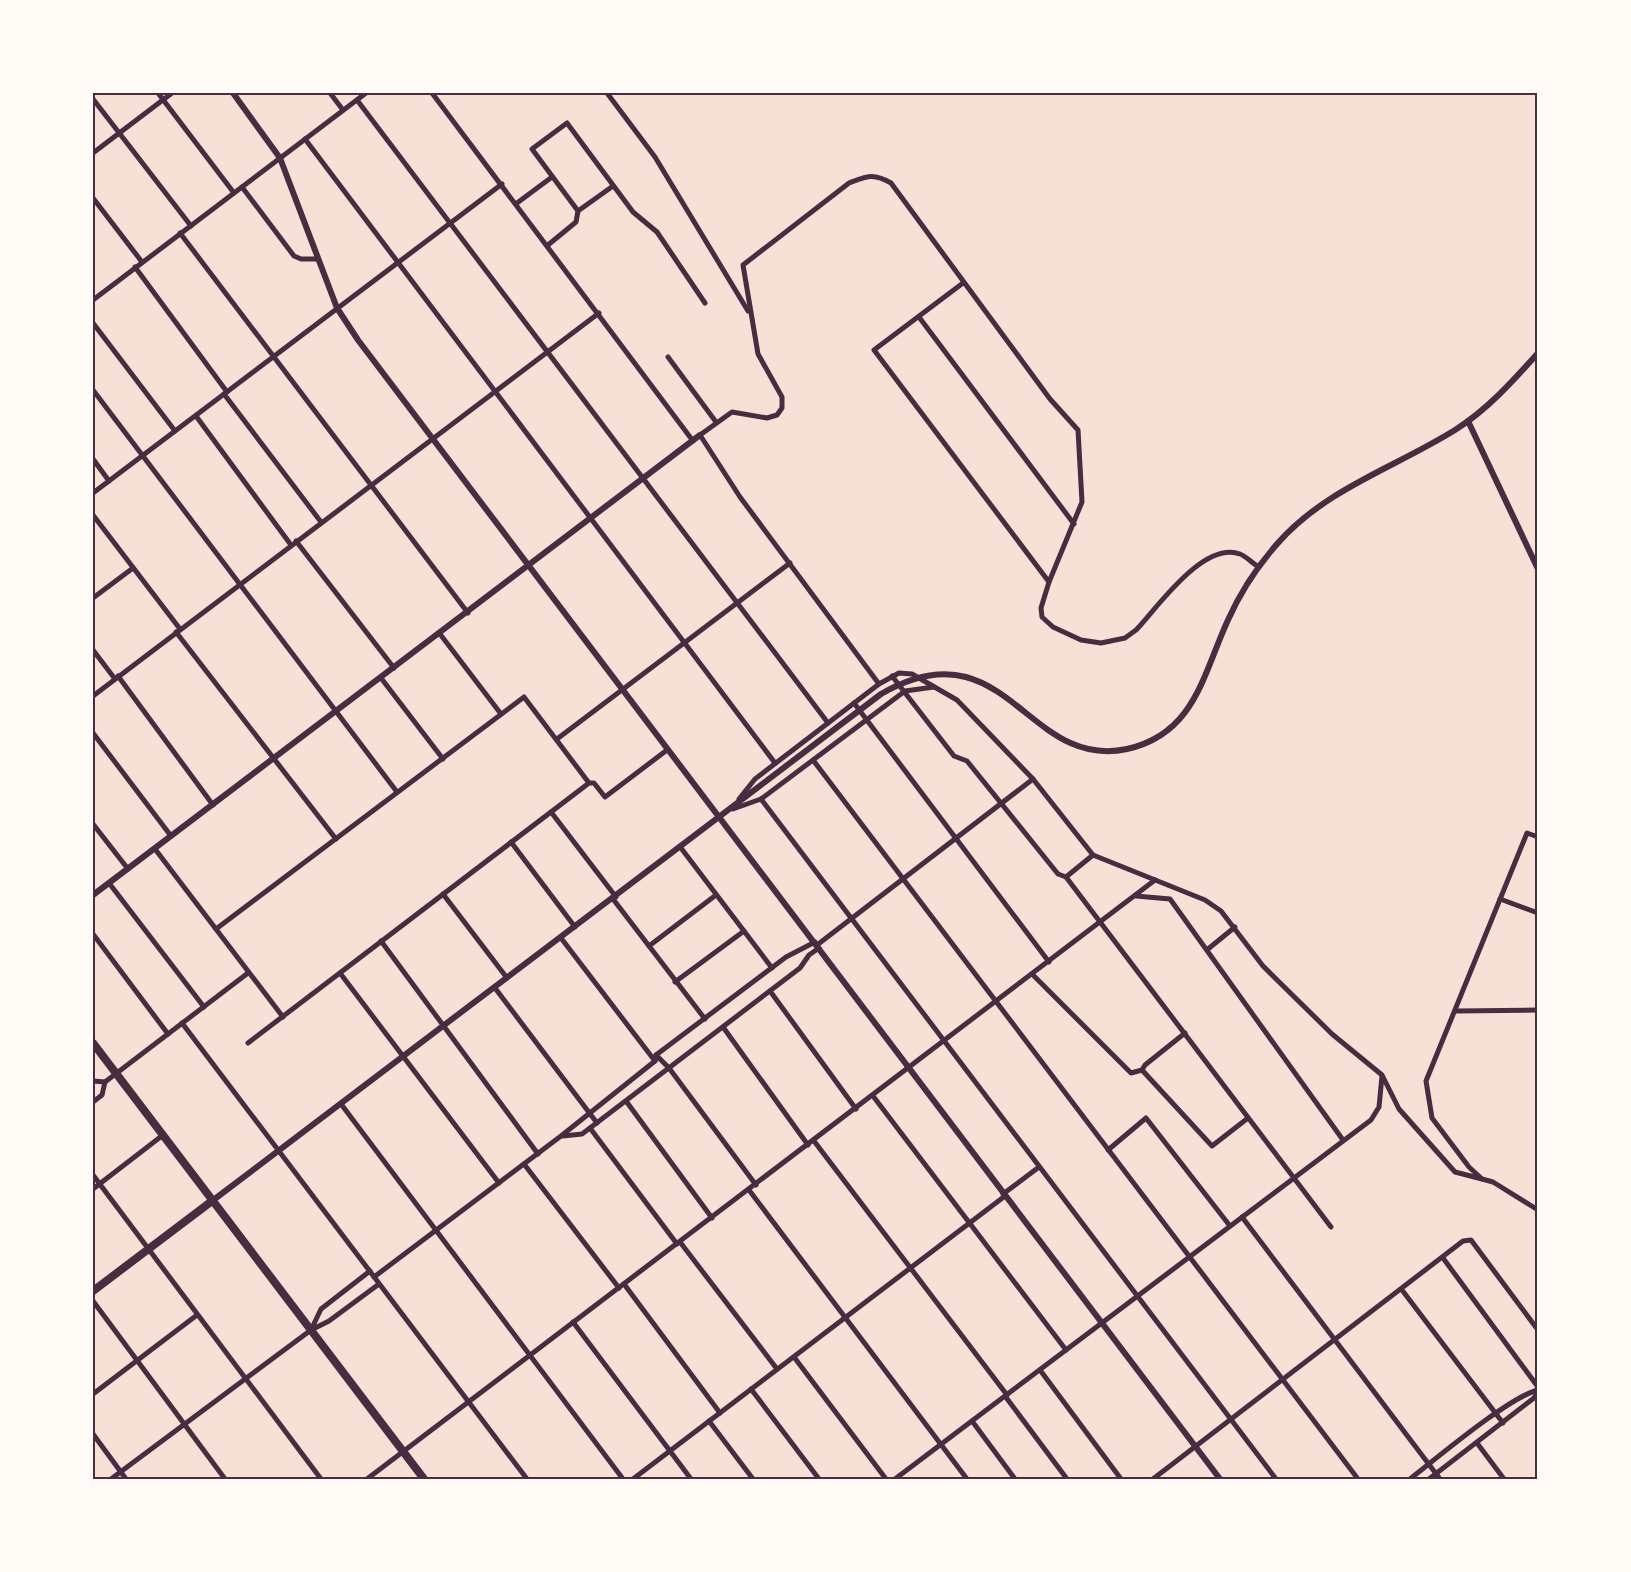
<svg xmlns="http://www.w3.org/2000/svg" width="1631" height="1572" viewBox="0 0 1631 1572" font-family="Roboto,sans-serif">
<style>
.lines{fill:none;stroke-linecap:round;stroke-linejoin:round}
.minor{stroke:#4a2c40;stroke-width:5}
.tertiary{stroke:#4a2c40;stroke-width:6}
.primary{stroke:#4a2c40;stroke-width:8}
.neatline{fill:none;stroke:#4a2c40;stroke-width:2}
</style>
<rect width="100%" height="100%" fill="#f7e1d7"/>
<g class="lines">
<!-- minor -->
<g class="minor">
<polyline points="158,93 234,193"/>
<polyline points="330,93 343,110"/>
<polyline points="432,93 693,441"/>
<polyline points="607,93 655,157 748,311"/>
<polyline points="93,99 191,226"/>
<polyline points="357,100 828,723"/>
<polyline points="305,139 775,763"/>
<polyline points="93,153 172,93"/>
<polyline points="242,187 294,256 301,259 318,259"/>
<polyline points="93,198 142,262"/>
<polyline points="517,203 552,177"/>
<polyline points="578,211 532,149 567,123 633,212 657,232 705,303"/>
<polyline points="180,233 468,613"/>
<polyline points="548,245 576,222 578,211 613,186"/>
<polyline points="135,267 227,392"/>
<polyline points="963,283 874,350 1049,582"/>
<polyline points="93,300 366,93"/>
<polyline points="919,317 1074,524"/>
<polyline points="93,323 175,431"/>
<polyline points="668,357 716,422"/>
<polyline points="93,390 397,792"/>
<polyline points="224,394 321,522"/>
<polyline points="196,416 291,545"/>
<polyline points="93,459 109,481"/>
<polyline points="93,493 502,184"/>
<polyline points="93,515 180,629"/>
<polyline points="296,541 394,668"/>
<polyline points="93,598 133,568"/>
<polyline points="176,632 336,839"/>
<polyline points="440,634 501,714"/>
<polyline points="93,650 115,679"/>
<polyline points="118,676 213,805"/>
<polyline points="892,676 954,756 967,761 1058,874 1066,877"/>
<polyline points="381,678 443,759"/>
<path d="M879,684L740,497L700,435L732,412L767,418L777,415L782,408V397L758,354L743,265L849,183C868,176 873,173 891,183L1050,399L1078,430L1082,502L1049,582L1041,608L1042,617L1053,627L1081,640L1101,643L1125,638L1136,630C1158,607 1203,541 1240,554C1246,556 1253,564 1259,567"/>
<polyline points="93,696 599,313"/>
<polyline points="854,703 1049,962"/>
<polyline points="93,733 171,836"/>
<polyline points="557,739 790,563"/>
<polyline points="813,760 1358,1479"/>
<polyline points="739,799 755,779 879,684 899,673 912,674 957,700 1033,779 1093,855 1205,900 1221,911 1263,966 1332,1034 1382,1075 1399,1109 1455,1172 1482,1179"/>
<polyline points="761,799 1276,1479"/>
<polyline points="733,809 761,799 905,691 934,687"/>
<polyline points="551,812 616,897"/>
<polyline points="93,824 128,869"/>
<polyline points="1538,837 1527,833 1426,1081 1432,1118 1469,1167 1482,1179 1493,1182 1538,1210"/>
<polyline points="511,842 575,927"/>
<polyline points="681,848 772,968"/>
<polyline points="155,849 283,1017"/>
<polyline points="1093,855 1066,877 1331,1227"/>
<polyline points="109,883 204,1007"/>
<polyline points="443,894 507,978"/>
<polyline points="1136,896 1170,899 1343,1140"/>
<polyline points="613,899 705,1019"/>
<polyline points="1500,899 1538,913"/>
<polyline points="216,929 524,697 589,783 594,783 605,797 667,750"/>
<polyline points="93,934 168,1034"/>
<polyline points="561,938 655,1061"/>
<polyline points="381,941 538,1154"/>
<polyline points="817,945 1033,779"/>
<polyline points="649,946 716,895"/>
<polyline points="1208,949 1235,927"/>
<polyline points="340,973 499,1183"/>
<polyline points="1032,974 1131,1073 1142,1070 1145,1065 1185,1033"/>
<polyline points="675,982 744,931"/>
<polyline points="495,988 597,1123"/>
<polyline points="770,991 856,1109"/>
<polyline points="1456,1011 1538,1010"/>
<polyline points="182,1023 527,1479"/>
<polyline points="723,1027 808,1145"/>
<polyline points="248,1043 589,783"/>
<polyline points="656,1055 669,1068 756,1185"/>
<polyline points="1142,1070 1212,1146 1248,1118"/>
<polyline points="93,1081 105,1082 248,973"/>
<polyline points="873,1096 1066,1350"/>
<polyline points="626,1101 712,1218"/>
<polyline points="93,1102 102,1095 105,1082"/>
<polyline points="341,1104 623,1479"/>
<polyline points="590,1128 677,1244"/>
<polyline points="563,1136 582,1134 590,1128 800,968 809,955 819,948"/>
<polyline points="814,1141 1007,1395"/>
<polyline points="1108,1150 1146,1118 1230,1226"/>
<polyline points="524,1164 619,1288"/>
<polyline points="93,1175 321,1479"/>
<polyline points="93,1189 163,1135"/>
<polyline points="749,1190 967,1479"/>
<polyline points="1003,1194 1039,1167"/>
<polyline points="1242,1217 1440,1479"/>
<polyline points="680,1242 777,1369"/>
<polyline points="1443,1258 1538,1387"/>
<polyline points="374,1277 561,1136 655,1061 656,1055 786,957 815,942"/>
<polyline points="624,1284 720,1413"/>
<polyline points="1402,1290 1503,1423"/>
<polyline points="93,1301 225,1479"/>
<polyline points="573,1322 691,1479"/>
<polyline points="311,1330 321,1309 370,1271"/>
<polyline points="794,1357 886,1479"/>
<polyline points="1040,1370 1121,1479"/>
<polyline points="751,1389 819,1479"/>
<polyline points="93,1394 197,1315"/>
<polyline points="1005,1396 1067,1479"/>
<polyline points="709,1421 753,1479"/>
<polyline points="972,1421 1015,1479"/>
<polyline points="93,1434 126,1479"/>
<polyline points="1477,1443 1504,1479"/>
<polyline points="111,1479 311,1330 329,1321 379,1284"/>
<polyline points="367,1479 1155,880"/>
<polyline points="633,1479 1005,1196"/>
<polyline points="895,1479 1371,1120 1379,1107 1382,1076"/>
<polyline points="1153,1479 1463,1241 1471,1240 1538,1330"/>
<path d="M1410,1479C1437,1458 1509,1397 1538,1390"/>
<polyline points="1429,1479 1534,1398 1538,1392"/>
</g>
<!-- tertiary -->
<g class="tertiary">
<polyline points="233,93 280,158 337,308 358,340 1220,1479"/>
<polyline points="1468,421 1538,569"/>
<polyline points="93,895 700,435"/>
<path d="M212,1201L881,694C1006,622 1026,771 1127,749C1195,734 1203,674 1228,620C1240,593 1257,567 1277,544C1325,489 1394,468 1455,430C1487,410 1513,381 1538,353"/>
</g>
<!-- primary -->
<g class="primary">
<polyline points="93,1043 424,1479"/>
<polyline points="93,1291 212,1201"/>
</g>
</g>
<!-- border -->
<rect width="1631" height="1572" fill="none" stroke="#fffaf5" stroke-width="189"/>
<rect x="94" y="94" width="1442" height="1384" class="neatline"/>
</svg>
